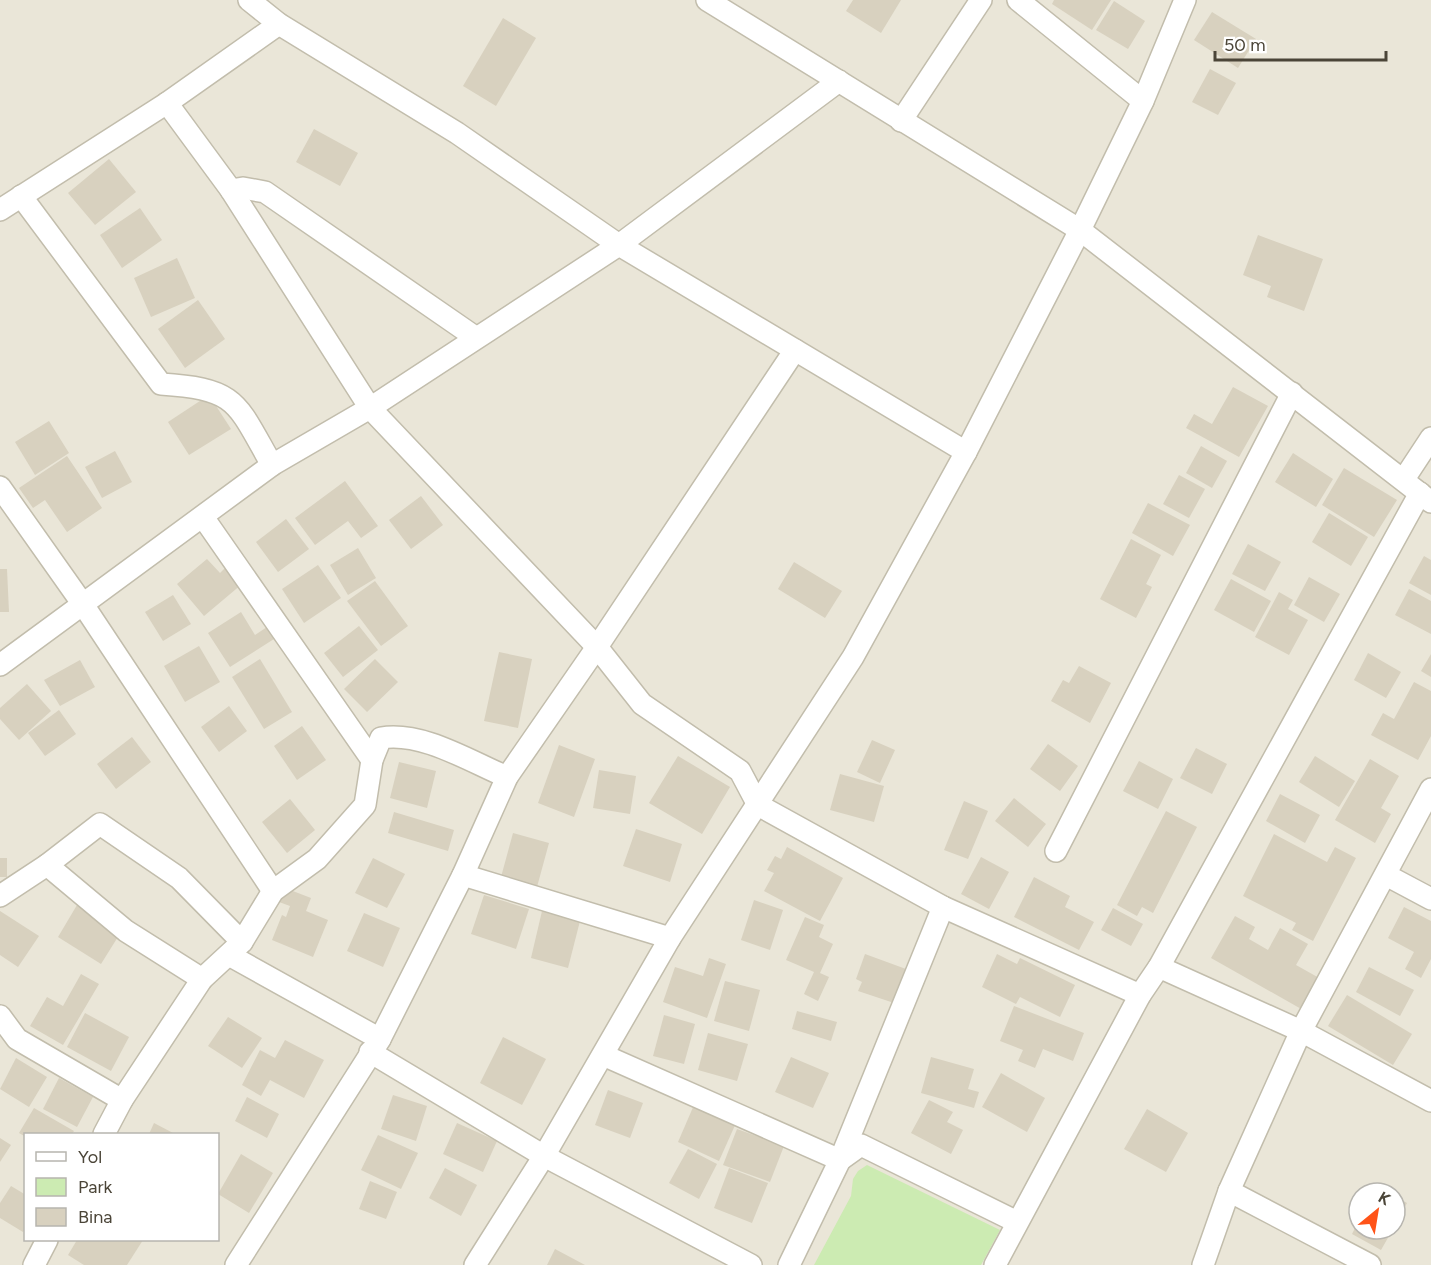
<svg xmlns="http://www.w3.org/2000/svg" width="1431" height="1265" viewBox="0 0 1431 1265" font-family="Figtree,sans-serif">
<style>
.residential{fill:#eae6d8;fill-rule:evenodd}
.green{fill:#ccebb2}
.building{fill:#d8d1bf}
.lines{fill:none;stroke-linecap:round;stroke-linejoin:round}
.minor-casing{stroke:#c2bdac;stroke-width:24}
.minor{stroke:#fff;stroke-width:21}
</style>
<rect width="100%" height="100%" fill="#f6f4eb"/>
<!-- residential -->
<path class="residential" d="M0,0H1431V1265H0ZM26,1134H218V1240H26ZM1359,1193H1395V1229H1359Z"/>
<!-- green -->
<polygon class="green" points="867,1165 1000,1230 981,1265 814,1265 851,1196 853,1179 858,1171"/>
<!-- building -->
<g class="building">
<polygon points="853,0 901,0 881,33 846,11"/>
<polygon points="1054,0 1111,0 1092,30 1052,4"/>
<polygon points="1114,1 1145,21 1128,49 1096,30"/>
<polygon points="1212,12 1256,39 1238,68 1194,40"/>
<polygon points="503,18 536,38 496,106 463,86"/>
<polygon points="1210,69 1236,83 1218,115 1192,102"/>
<polygon points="314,129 358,153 340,186 296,162"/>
<polygon points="109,159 136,192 95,225 68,193"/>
<polygon points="140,208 162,240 122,268 100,235"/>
<polygon points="1258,235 1323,259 1304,311 1267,297 1271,286 1243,275"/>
<polygon points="177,258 195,298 151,317 134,278"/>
<polygon points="198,300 225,339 185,368 158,329"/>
<polygon points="1233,387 1268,406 1239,457 1186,428 1194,414 1212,424"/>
<polygon points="209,395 231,429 189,455 168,422"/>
<polygon points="49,421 69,453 35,475 15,442"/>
<polygon points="1201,446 1227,461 1212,488 1186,473"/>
<polygon points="115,451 132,482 102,498 85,467"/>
<polygon points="1293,453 1333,479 1316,507 1275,482"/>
<polygon points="67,456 102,508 67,532 45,500 33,508 19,488"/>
<polygon points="1344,468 1397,500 1374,537 1322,505"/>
<polygon points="1179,475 1205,489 1189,518 1163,504"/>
<polygon points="345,481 378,526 361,538 348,521 315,545 295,518"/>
<polygon points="421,496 443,525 411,549 389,520"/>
<polygon points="1148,503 1190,525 1173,556 1132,533"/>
<polygon points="1329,513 1368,537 1351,566 1312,542"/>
<polygon points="286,519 309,549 278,572 256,542"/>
<polygon points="1131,539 1161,555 1146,584 1152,587 1136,618 1100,599"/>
<polygon points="1248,544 1281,562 1265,591 1232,574"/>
<polygon points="358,548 376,578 348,595 330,565"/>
<polygon points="1424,556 1431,560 1431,595 1409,583"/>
<polygon points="207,559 220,573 227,566 242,584 204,616 177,584"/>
<polygon points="794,562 842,591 825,618 778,589"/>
<polygon points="318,565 341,598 304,623 282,589"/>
<polygon points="0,569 7,569 9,612 0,612"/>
<polygon points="1309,577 1340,594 1324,622 1294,605"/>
<polygon points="1231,579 1271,601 1254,632 1214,610"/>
<polygon points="375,581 408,626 381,646 347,601"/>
<polygon points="1409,589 1431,601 1431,634 1395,615"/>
<polygon points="1279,592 1293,600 1288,609 1308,620 1289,655 1255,637"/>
<polygon points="173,595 191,624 163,641 145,612"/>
<polygon points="241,612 255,635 267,627 274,639 230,667 208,633"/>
<polygon points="359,626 378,650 343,677 324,653"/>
<polygon points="199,646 220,682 185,702 164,666"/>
<polygon points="499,652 532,659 518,728 484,721"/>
<polygon points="1368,653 1401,672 1386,698 1354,680"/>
<polygon points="1431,654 1431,677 1421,671"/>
<polygon points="260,659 292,712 264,729 232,677"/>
<polygon points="375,659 398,682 367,712 344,689"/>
<polygon points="80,660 95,687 60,706 44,680"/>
<polygon points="1079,666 1111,683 1090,723 1051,701 1063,680 1069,683"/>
<polygon points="1414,682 1431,691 1431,736 1418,760 1371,735 1383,713 1394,719"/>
<polygon points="27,684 51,711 19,740 0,719 0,708"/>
<polygon points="229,706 247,731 219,752 201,727"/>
<polygon points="59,710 76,734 45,756 28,733"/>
<polygon points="302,726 326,760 297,780 274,746"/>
<polygon points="132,737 151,762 116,789 97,764"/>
<polygon points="872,740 895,750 880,783 857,772"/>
<polygon points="1048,744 1078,766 1060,791 1030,769"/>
<polygon points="559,745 595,759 574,817 538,803"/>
<polygon points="1196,748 1227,764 1212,794 1180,778"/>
<polygon points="678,756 730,787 702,834 649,803"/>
<polygon points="1315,756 1355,781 1339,807 1299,782"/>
<polygon points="1370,759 1399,776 1381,808 1391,814 1375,843 1335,820"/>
<polygon points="1139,761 1173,779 1158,809 1123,791"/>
<polygon points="399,762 436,771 427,808 390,798"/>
<polygon points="599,770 636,776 630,814 593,808"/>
<polygon points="840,774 884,786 874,822 830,810"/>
<polygon points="1280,794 1320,815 1305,843 1266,821"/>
<polygon points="1014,798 1046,824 1028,847 995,821"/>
<polygon points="290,799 315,830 287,853 262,822"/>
<polygon points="964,801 988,811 968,859 944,850"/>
<polygon points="1166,811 1197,827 1153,913 1142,907 1137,916 1117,905"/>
<polygon points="394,812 454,830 448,851 388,833"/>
<polygon points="636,829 682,844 670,882 623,866"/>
<polygon points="513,833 549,843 537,887 501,877"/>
<polygon points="1274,834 1327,862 1335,847 1356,858 1313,941 1292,930 1296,923 1243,896"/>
<polygon points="787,847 843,878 820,921 764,891 774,873 767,870 775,856 781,859"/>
<polygon points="981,857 1009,872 989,909 961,894"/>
<rect x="0" y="858" width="7" height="19"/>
<polygon points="373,858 405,874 387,908 355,893"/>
<polygon points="1034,877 1070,896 1065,907 1094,922 1079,950 1014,917"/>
<polygon points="285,888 311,898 306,911 328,920 313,957 272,940 282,915 286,917 290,906 279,902"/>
<polygon points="484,895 529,909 516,949 471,934"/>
<polygon points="754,900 783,910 770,950 741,940"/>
<polygon points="77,905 121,932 101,964 58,937"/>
<polygon points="1404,907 1431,921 1431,959 1421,978 1405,969 1414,952 1388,938"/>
<polygon points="1113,908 1143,924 1131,946 1101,930"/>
<polygon points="0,911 39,936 18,967 0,955"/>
<polygon points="542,911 580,921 568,968 531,958"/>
<polygon points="364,913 400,928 383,967 347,951"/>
<polygon points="1235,916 1255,927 1249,939 1268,950 1280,928 1308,944 1296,965 1321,979 1303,1010 1211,958"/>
<polygon points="805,917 824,925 819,937 833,944 820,973 829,977 818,1001 804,994 814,972 786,960"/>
<polygon points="865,954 906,969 894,1003 858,991 862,982 856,979"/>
<polygon points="997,954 1017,964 1020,958 1075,985 1060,1017 1020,997 1016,1004 982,987"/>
<polygon points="709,958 726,964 707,1018 663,1002 675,967 703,976"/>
<polygon points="1369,967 1414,990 1400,1016 1356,992"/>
<polygon points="81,974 99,984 63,1045 30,1026 47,997 63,1006"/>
<polygon points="725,981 760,990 749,1031 714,1021"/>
<polygon points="1347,995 1412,1034 1393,1065 1328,1026"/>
<polygon points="1014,1006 1084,1033 1073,1061 1043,1049 1035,1068 1018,1061 1023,1050 1000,1041"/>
<polygon points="797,1011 837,1022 831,1041 792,1029"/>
<polygon points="85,1013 129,1037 111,1071 67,1047"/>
<polygon points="664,1015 695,1024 684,1064 653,1056"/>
<polygon points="228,1017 262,1038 242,1068 208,1046"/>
<polygon points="708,1033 748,1044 737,1081 698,1070"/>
<polygon points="503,1037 546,1059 522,1105 480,1083"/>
<polygon points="285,1040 324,1060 304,1098 270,1080 261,1096 242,1085 260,1050 275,1058"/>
<polygon points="791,1057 829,1073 813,1108 775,1092"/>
<polygon points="931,1057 974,1069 968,1089 979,1092 974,1108 921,1093"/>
<polygon points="16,1058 47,1077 29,1107 0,1089"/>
<polygon points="1001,1073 1045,1098 1027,1132 982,1107"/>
<polygon points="59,1078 93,1097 77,1127 43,1109"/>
<polygon points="608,1090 643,1103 630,1138 595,1125"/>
<polygon points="393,1095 427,1106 416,1141 381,1129"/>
<polygon points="247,1097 279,1114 267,1138 235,1121"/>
<polygon points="929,1100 953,1112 947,1122 963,1130 951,1154 911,1133"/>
<polygon points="694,1105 736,1123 719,1161 678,1142"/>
<polygon points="34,1108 74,1131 72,1134 26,1134 26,1137 19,1133"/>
<polygon points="1147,1109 1188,1133 1166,1172 1124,1149"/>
<polygon points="154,1123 175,1134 149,1134"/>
<polygon points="457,1123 497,1141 483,1172 443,1154"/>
<polygon points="737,1129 784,1146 770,1182 723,1165"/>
<polygon points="378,1135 418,1153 401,1189 361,1170"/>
<polygon points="0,1138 11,1145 0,1162"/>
<polygon points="688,1149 717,1164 699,1199 669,1183"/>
<polygon points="241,1154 273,1173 249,1213 218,1194"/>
<polygon points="445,1168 477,1185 461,1216 429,1198"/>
<polygon points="729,1168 768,1183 752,1223 714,1208"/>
<polygon points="370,1181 397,1192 386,1219 359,1209"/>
<polygon points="11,1186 26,1195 26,1228 23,1232 0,1218 0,1203"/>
<polygon points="1378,1187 1389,1193 1374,1193"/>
<polygon points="1395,1196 1407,1203 1395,1225"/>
<polygon points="1359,1220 1359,1229 1393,1229 1381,1250 1352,1234"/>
<polygon points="77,1240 143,1240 127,1265 84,1265 68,1255"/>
<polygon points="555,1249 585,1265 547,1265"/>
</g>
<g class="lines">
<!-- minor casing -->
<g class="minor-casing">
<g id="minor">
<polyline points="249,0 279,24 457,133 619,245 966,452"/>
<polyline points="707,0 1080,230 1431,502"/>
<polyline points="1018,0 1143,101"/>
<polyline points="167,103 231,190 370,408 597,647 642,704 740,771 758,805 943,907 1140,995"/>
<polyline points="901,121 981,0"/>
<polyline points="231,190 243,188 265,192 475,337"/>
<path d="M21,196L161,384C238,389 236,402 272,465"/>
<polyline points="0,210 167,103 279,24"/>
<polyline points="1404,479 1431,438"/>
<polyline points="0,487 82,603 273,891"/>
<polyline points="203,517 372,760"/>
<polyline points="0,665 272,465 370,408 619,245 839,81"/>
<polyline points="1056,851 1292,393"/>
<polyline points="47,865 126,931 202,979"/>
<polyline points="463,875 670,938"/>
<polyline points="1386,875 1431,899"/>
<polyline points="0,896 47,865 100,824 179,878 242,942"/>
<polyline points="229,955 380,1039"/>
<polyline points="1159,967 1301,1031 1431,1101"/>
<polyline points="0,1016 17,1039 122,1100"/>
<polyline points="370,1052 544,1156 751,1265"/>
<polyline points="603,1055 840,1160 861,1145 1017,1222"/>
<path d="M104,1134L122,1100L202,979L242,942L273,891L317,859L365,805L372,760L381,738C422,731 469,761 507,777"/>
<polyline points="1229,1191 1370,1265"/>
<polyline points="34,1265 47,1240"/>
<polyline points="236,1265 380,1039 463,875 507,777 597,647 795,350"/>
<polyline points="475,1265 544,1156 670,938 853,657 966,452 1080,230 1143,101 1185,0"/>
<polyline points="789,1265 840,1160 943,907"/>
<polyline points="995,1265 1140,995 1159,967 1420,493"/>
<polyline points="1203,1265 1229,1191 1301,1031 1431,789"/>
</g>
</g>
<!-- minor -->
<use href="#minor" class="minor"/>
</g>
<!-- legend -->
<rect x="24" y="1133" width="195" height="108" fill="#ffffff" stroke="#b7b5af" stroke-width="1.5"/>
<rect x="36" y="1152" width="30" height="9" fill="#ffffff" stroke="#b7b5af" stroke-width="1.5"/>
<text x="78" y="1163" font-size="18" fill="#4b4538">Yol</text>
<rect x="36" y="1178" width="30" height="18" fill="#ccebb2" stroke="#b7b5af" stroke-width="1.5"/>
<text x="78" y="1193" font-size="18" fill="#4b4538">Park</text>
<rect x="36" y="1208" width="30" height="18" fill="#d8d1bf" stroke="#b7b5af" stroke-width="1.5"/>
<text x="78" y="1223" font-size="18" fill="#4b4538">Bina</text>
<!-- north arrow -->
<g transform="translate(1377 1211) rotate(30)"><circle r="28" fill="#ffffff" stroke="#b7b5af" stroke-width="1.5"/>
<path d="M0-4.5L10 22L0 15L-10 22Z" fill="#ff5318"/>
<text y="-9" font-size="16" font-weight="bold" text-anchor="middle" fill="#4b4538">K</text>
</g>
<!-- scale -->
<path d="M1215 51v9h171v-9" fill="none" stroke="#4b4538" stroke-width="3"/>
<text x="1224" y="51" font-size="18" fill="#4b4538" stroke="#ffffff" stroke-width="4.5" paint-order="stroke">50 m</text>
</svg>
